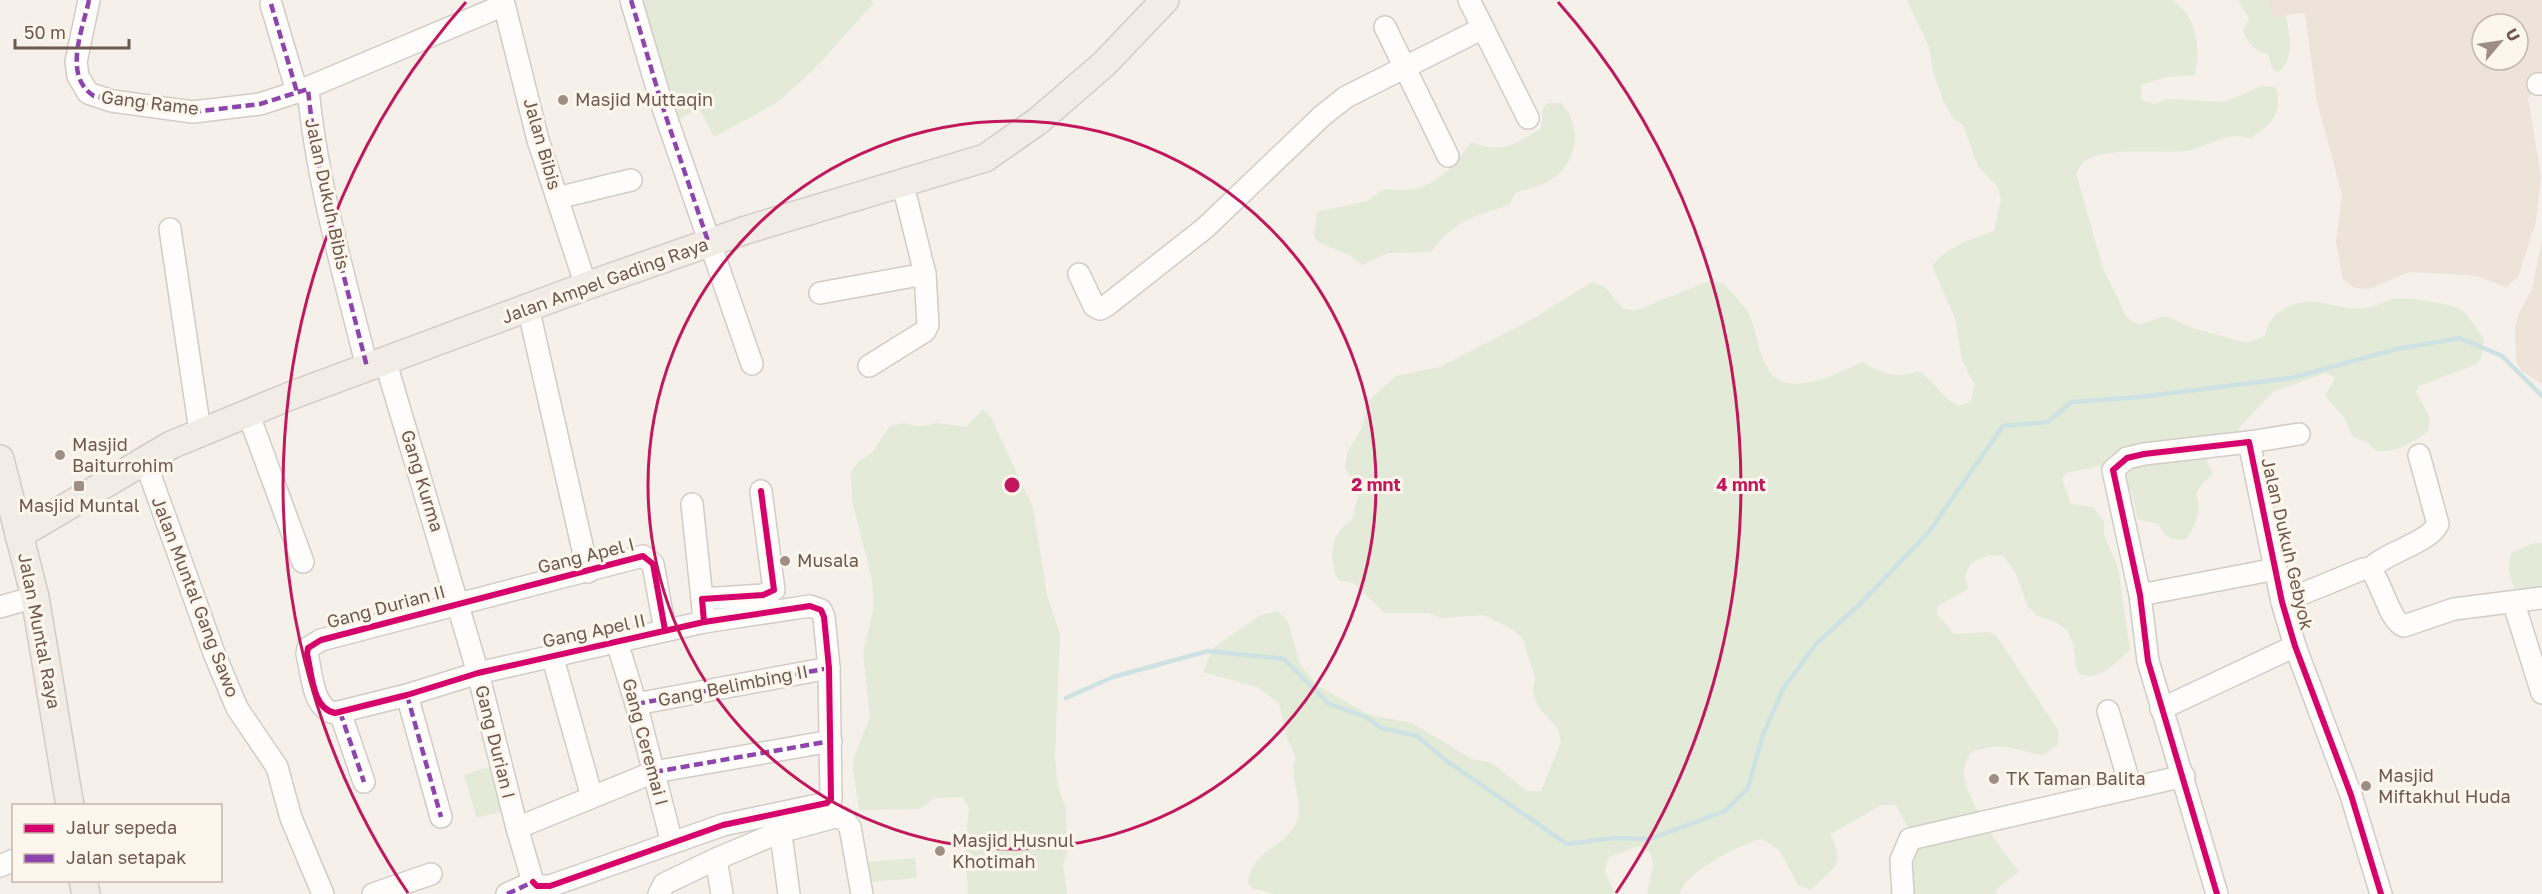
<svg xmlns="http://www.w3.org/2000/svg" width="2542" height="894" viewBox="0 0 2542 894" font-family="'Golos Text',sans-serif">
<style>
.residential{fill:#ede3d9;fill-rule:evenodd}
.green{fill:#e3ead7}
.lines{fill:none;stroke-linecap:round;stroke-linejoin:round}
.stream{stroke:#cee2e3;stroke-width:4.5}
.minor-casing{stroke:#d2ccc6;stroke-width:24}
.major-casing{stroke:#d3cbc7;stroke-width:30}
.minor{stroke:#fefdfc;stroke-width:21}
.major{stroke:#f1ece6;stroke-width:27}
.quiet{stroke:#8e44ad;stroke-width:4.5;stroke-dasharray:9 4.5;stroke-linecap:butt}
.cycleway-casing{stroke:#fdf6ec;stroke-width:10}
.cycleway{stroke:#d6006c;stroke-width:6}
.ring{fill:none;stroke:#c2185b;stroke-width:3}
.poi-dot{fill:#9e8e85;stroke:#fdf6ec;stroke-width:2}
.labels{text-anchor:middle;stroke-width:6;stroke-linejoin:round;paint-order:stroke}
.poi-label{font-size:18px;fill:#6f594e;stroke:#fdf6ec;text-anchor:start}
.street-label{font-size:18px;fill:#6f594e;stroke:#fdf6ec}
.centre{fill:#c2185b;stroke:#fdf6ec;stroke-width:3}
.ring-label{font-size:18px;text-anchor:middle;font-weight:bold;fill:#c2185b;stroke:#fdf6ec;stroke-width:6;stroke-linejoin:round;paint-order:stroke}
</style>
<rect width="100%" height="100%" fill="#f5f0ea"/>
<!-- residential -->
<g class="residential">
<path d="M2267,0H2542V96L2535,90L2528,98L2541,177L2536,221L2518,277L2506,287L2480,277L2466,275L2409,272L2369,289L2355,288L2343,279L2336,242L2342,195L2317,101L2305,13L2272,17ZM2482,24H2518V60H2482Z"/>
<polygon points="2542,239 2542,384 2522,371 2516,362 2515,327 2519,314 2532,289"/>
</g>
<!-- green -->
<g class="green">
<polygon points="641,0 871,0 873,4 816,67 778,102 714,137 699,108 676,121"/>
<path d="M1907,0H2172C2198,18 2200,45 2195,75L2167,77L2141,85V100L2155,104L2168,99L2224,102L2262,86L2276,87C2283,114 2272,124 2251,138C2220,131 2210,148 2185,151C2159,154 2104,146 2084,162C2081,164 2078,170 2076,173L2103,268L2127,318L2139,325L2165,316L2192,328L2247,343L2265,336C2268,322 2273,315 2286,308C2317,292 2335,312 2366,308C2375,307 2384,301 2393,299C2407,297 2448,303 2461,310C2469,315 2478,331 2484,339L2481,358L2477,364L2419,386L2416,392L2429,416V430C2412,443 2399,452 2377,451L2367,442L2353,437L2344,417L2325,396L2335,378L2325,373L2273,392L2241,425L2233,443L2210,456L2207,462L2213,474C2184,500 2204,491 2197,516C2196,524 2190,532 2187,539C2170,541 2167,538 2158,524L2137,519C2132,488 2131,481 2103,465L2066,473L2062,479L2071,504L2093,507L2104,521V535L2118,568L2130,650C2117,662 2095,685 2077,672L2073,643L2067,630L2055,622L2038,616L2028,607L2016,574L2004,556L1989,555L1971,563L1965,575L1968,589L1938,606L1936,613L1954,634L1989,632L1996,635L2058,730V744L2044,755C2014,751 2002,740 1970,753C1968,758 1964,765 1964,770C1961,793 2003,853 2019,871L1996,890L1997,894H1914L1899,868L1913,837L1896,805H1882L1830,834C1846,867 1834,866 1811,890L1798,885L1780,851L1762,839C1741,843 1684,873 1680,894H1647L1653,865L1650,852L1637,846L1608,858L1605,871L1615,894H1274L1252,888L1248,883C1254,847 1282,851 1296,823C1306,803 1287,777 1296,758L1287,738L1279,703L1257,687L1203,672L1213,648L1261,615L1278,611L1288,622L1300,664L1318,686L1370,715L1412,723L1472,759L1492,763L1527,791H1541L1561,742L1558,728L1538,707L1533,692L1535,677L1523,639L1512,629L1484,615L1441,618L1428,613H1385L1353,583L1338,580C1328,556 1330,534 1352,520L1359,492L1345,468L1347,453L1362,428L1369,400L1396,376L1440,367L1536,317L1592,282L1605,287L1622,308L1635,311L1709,281L1723,283C1731,293 1747,306 1751,319C1758,336 1758,355 1769,371C1788,399 1839,373 1862,362C1883,373 1895,380 1918,371C1935,381 1941,398 1959,406L1971,401L1975,386L1962,360L1955,318L1932,266C1947,246 1971,240 1994,231L2001,200L1997,186L1978,166L1963,125L1952,117L1944,102L1934,75L1929,47Z"/>
<path d="M2238,0H2267L2272,17L2286,15C2289,34 2296,60 2278,72L2272,68L2268,54C2255,51 2248,44 2243,31L2249,19Z"/>
<path d="M1548,103H1561C1584,127 1577,167 1547,182C1537,187 1525,189 1515,193L1509,205C1472,217 1455,220 1431,252L1388,253L1362,265L1350,255L1318,242L1314,236L1317,212L1367,201L1385,189C1428,196 1448,174 1471,142C1504,154 1512,145 1541,129L1543,108Z"/>
<polygon points="983,409 992,419 1033,508 1047,595 1060,634 1055,755 1057,783 1066,809 1067,851 1063,865 1067,894 968,894 965,849 969,808 962,797 935,798 919,809 859,810 853,770 854,757 870,717 863,652 873,611 873,595 872,579 852,501 851,471 860,460 872,453 890,426 904,423 918,427 937,423 966,427"/>
<path d="M2535,543H2542V590L2517,592C2509,579 2507,567 2511,553Z"/>
<polygon points="489,767 502,811 477,818 464,775"/>
<polygon points="915,858 917,878 869,882 867,862"/>
</g>
<g class="lines">
<!-- stream -->
<polyline class="stream" points="1066,698 1113,677 1208,651 1284,659 1329,704 1366,717 1381,728 1417,736 1444,759 1567,844 1614,838 1650,839 1725,811 1748,788 1763,735 1783,689 1816,644 1859,605 1928,533 2003,426 2048,422 2071,402 2140,397 2291,378 2397,349 2460,338 2502,356 2542,396"/>
<!-- minor casing -->
<g class="minor-casing">
<g id="minor">
<polyline points="89,0 76,62 78,76 88,93 112,101 193,112 260,104 297,92 504,5"/>
<polyline points="503,0 538,140 586,286"/>
<polyline points="631,0 662,105 752,364"/>
<polyline points="1469,0 1528,118"/>
<polyline points="271,4 297,92"/>
<polyline points="1385,27 1448,156"/>
<polyline points="2538,84 2542,84"/>
<path d="M308,89C317,183 344,275 367,367"/>
<polyline points="557,198 631,180"/>
<polyline points="170,229 200,431"/>
<polyline points="1079,274 1094,306 1100,309 1106,306 1205,228 1322,116 1346,97 1483,28"/>
<polyline points="820,293 925,274"/>
<polyline points="528,307 588,572"/>
<polyline points="385,360 478,673 517,828 533,882"/>
<polyline points="869,366 925,331 928,325 925,274 903,185"/>
<polyline points="248,413 303,562"/>
<polyline points="2249,442 2299,434"/>
<polyline points="145,461 214,653 237,708 277,767 291,818 323,894"/>
<polyline points="692,504 702,599"/>
<path d="M2370,569C2386,552 2429,543 2438,524L2419,455"/>
<polyline points="2140,595 2276,569"/>
<path d="M2282,602L2363,569H2370C2382,582 2389,621 2404,626L2454,609L2542,598"/>
<polyline points="2514,604 2542,693"/>
<polyline points="0,607 35,597"/>
<path d="M665,630L653,564L643,556L321,640L308,648L307,654C312,673 312,709 335,713L407,695L478,673L704,622L702,599L763,595L774,590L761,491"/>
<polyline points="617,642 636,704 672,843"/>
<polyline points="552,655 592,797"/>
<polyline points="407,695 441,817"/>
<polyline points="636,704 829,668"/>
<polyline points="2161,709 2295,646"/>
<polyline points="2108,711 2131,788"/>
<polyline points="340,712 364,782"/>
<polyline points="779,820 789,894"/>
<polyline points="517,828 654,772 831,741"/>
<polyline points="716,859 722,894"/>
<polyline points="0,866 14,860"/>
<polyline points="533,882 537,886 550,886 723,825 827,803 831,799 829,668 824,617 821,610 810,606 704,622"/>
<polyline points="373,894 431,874"/>
<polyline points="507,894 533,882"/>
<polyline points="659,894 664,884 716,859 780,832 835,817 843,818 850,827 862,894"/>
<polyline points="1903,894 1901,860 1910,839 2184,776"/>
<polyline points="2217,894 2148,661 2140,595 2113,470 2127,458 2144,454 2249,442 2282,602 2295,646 2351,795 2381,894"/>
</g>
</g>
<!-- major casing -->
<g class="major-casing">
<g id="major">
<polyline points="0,459 35,597 70,806"/>
<polyline points="19,535 171,445 290,396 586,286 746,230 985,158 1038,121 1104,64 1165,0"/>
<polyline points="83,880 86,894"/>
</g>
</g>
<!-- minor -->
<use href="#minor" class="minor"/>
<!-- major -->
<use href="#major" class="major"/>
<!-- quiet -->
<g class="quiet">
<path d="M89,0C83,29 62,76 94,96L193,112L260,104L308,89C317,183 344,275 367,367"/>
<polyline points="631,0 662,105 709,244"/>
<polyline points="271,4 297,92"/>
<polyline points="407,695 441,817"/>
<polyline points="636,704 829,668"/>
<polyline points="340,712 364,782"/>
<polyline points="654,772 831,741"/>
<polyline points="507,894 533,882"/>
</g>
<!-- cycleway casing -->
<g class="cycleway-casing">
<g id="cycleway">
<path d="M665,630L653,564L643,556L321,640L308,648L307,654C312,673 312,709 335,713L407,695L478,673L704,622L702,599L763,595L774,590L761,491"/>
<polyline points="533,882 537,886 550,886 723,825 827,803 831,799 829,668 824,617 821,610 810,606 704,622"/>
<polyline points="2217,894 2148,661 2140,595 2113,470 2127,458 2144,454 2249,442 2282,602 2295,646 2351,795 2381,894"/>
</g>
</g>
<!-- cycleway -->
<use href="#cycleway" class="cycleway"/>
</g>
<!-- distance rings -->
<g class="ring">
<circle cx="1012" cy="485" r="364"/>
<path d="M408 893A729 729 0 0 1 466 2M1558 2A729 729 0 0 1 1616 893"/>
</g>
<!-- markers -->
<g class="poi-dot">
<circle cx="563" cy="100" r="6"/>
<circle cx="60" cy="455" r="6"/>
<rect x="73" y="480" width="12" height="12" rx="3"/>
<circle cx="785" cy="561" r="6"/>
<circle cx="1994" cy="779" r="6"/>
<circle cx="2366" cy="786" r="6"/>
<circle cx="940" cy="851" r="6"/>
</g>
<g class="labels">
<!-- poi labels -->
<g class="poi-label">
<text x="575" y="106">Masjid Muttaqin</text>
<text x="72" y="451">Masjid<tspan x="72" dy="21">Baiturrohim</tspan></text>
<text x="79" y="512" text-anchor="middle">Masjid Muntal</text>
<text x="797" y="567">Musala</text>
<text x="2378" y="782">Masjid<tspan x="2378" dy="21">Miftakhul Huda</tspan></text>
<text x="2006" y="785">TK Taman Balita</text>
<text x="952" y="847">Masjid Husnul<tspan x="952" dy="21">Khotimah</tspan></text>
</g>
<!-- street labels -->
<g class="street-label">
<text transform="translate(150 103) rotate(7)" y="6">Gang Rame</text>
<text transform="translate(542 144) rotate(74)" y="6">Jalan Bibis</text>
<text transform="translate(327 194) rotate(78)" y="6">Jalan Dukuh Bibis</text>
<text transform="translate(605 281) rotate(-20)" y="6">Jalan Ampel Gading Raya</text>
<text transform="translate(422 481) rotate(73)" y="6">Gang Kurma</text>
<text transform="translate(2287 544) rotate(77)" y="6">Jalan Dukuh Gebyok</text>
<text transform="translate(586 556) rotate(-14)" y="6">Gang Apel I</text>
<text transform="translate(195 597) rotate(69)" y="6">Jalan Muntal Gang Sawo</text>
<text transform="translate(386 607) rotate(-15)" y="6">Gang Durian II</text>
<text transform="translate(39 631) rotate(79)" y="6">Jalan Muntal Raya</text>
<text transform="translate(594 631) rotate(-12)" y="6">Gang Apel II</text>
<text transform="translate(733 686) rotate(-11)" y="6">Gang Belimbing II</text>
<text transform="translate(495 742) rotate(76)" y="6">Gang Durian I</text>
<text transform="translate(645 742) rotate(75)" y="6">Gang Ceremai I</text>
</g>
</g>
<circle cx="1012" cy="485" r="9" class="centre"/>
<g class="ring-label">
<text x="1376" y="491">2 mnt</text>
<text x="1741" y="491">4 mnt</text>
</g>
<!-- legend -->
<rect x="12" y="804" width="210" height="78" fill="#fdf6ec" stroke="#c4b7ad" stroke-width="1.5"/>
<rect x="24" y="824" width="30" height="9" fill="#d6006c" stroke="#c4b7ad" stroke-width="1.5"/>
<text x="66" y="834" font-size="18" fill="#6f594e">Jalur sepeda</text>
<rect x="24" y="854" width="30" height="9" fill="#8e44ad" stroke="#c4b7ad" stroke-width="1.5"/>
<text x="66" y="864" font-size="18" fill="#6f594e">Jalan setapak</text>
<!-- north arrow -->
<g transform="translate(2500 42) rotate(61)"><circle r="28" fill="#fdf6ec" stroke="#c4b7ad" stroke-width="1.5"/>
<path d="M0-4.5L10 22L0 15L-10 22Z" fill="#9e8e85"/>
<text y="-9" font-size="16" font-weight="bold" text-anchor="middle" fill="#6f594e">U</text>
</g>
<!-- scale -->
<path d="M15 39v9h114v-9" fill="none" stroke="#6f594e" stroke-width="3"/>
<text x="24" y="39" font-size="18" fill="#6f594e" stroke="#fdf6ec" stroke-width="4.5" paint-order="stroke">50 m</text>
</svg>
